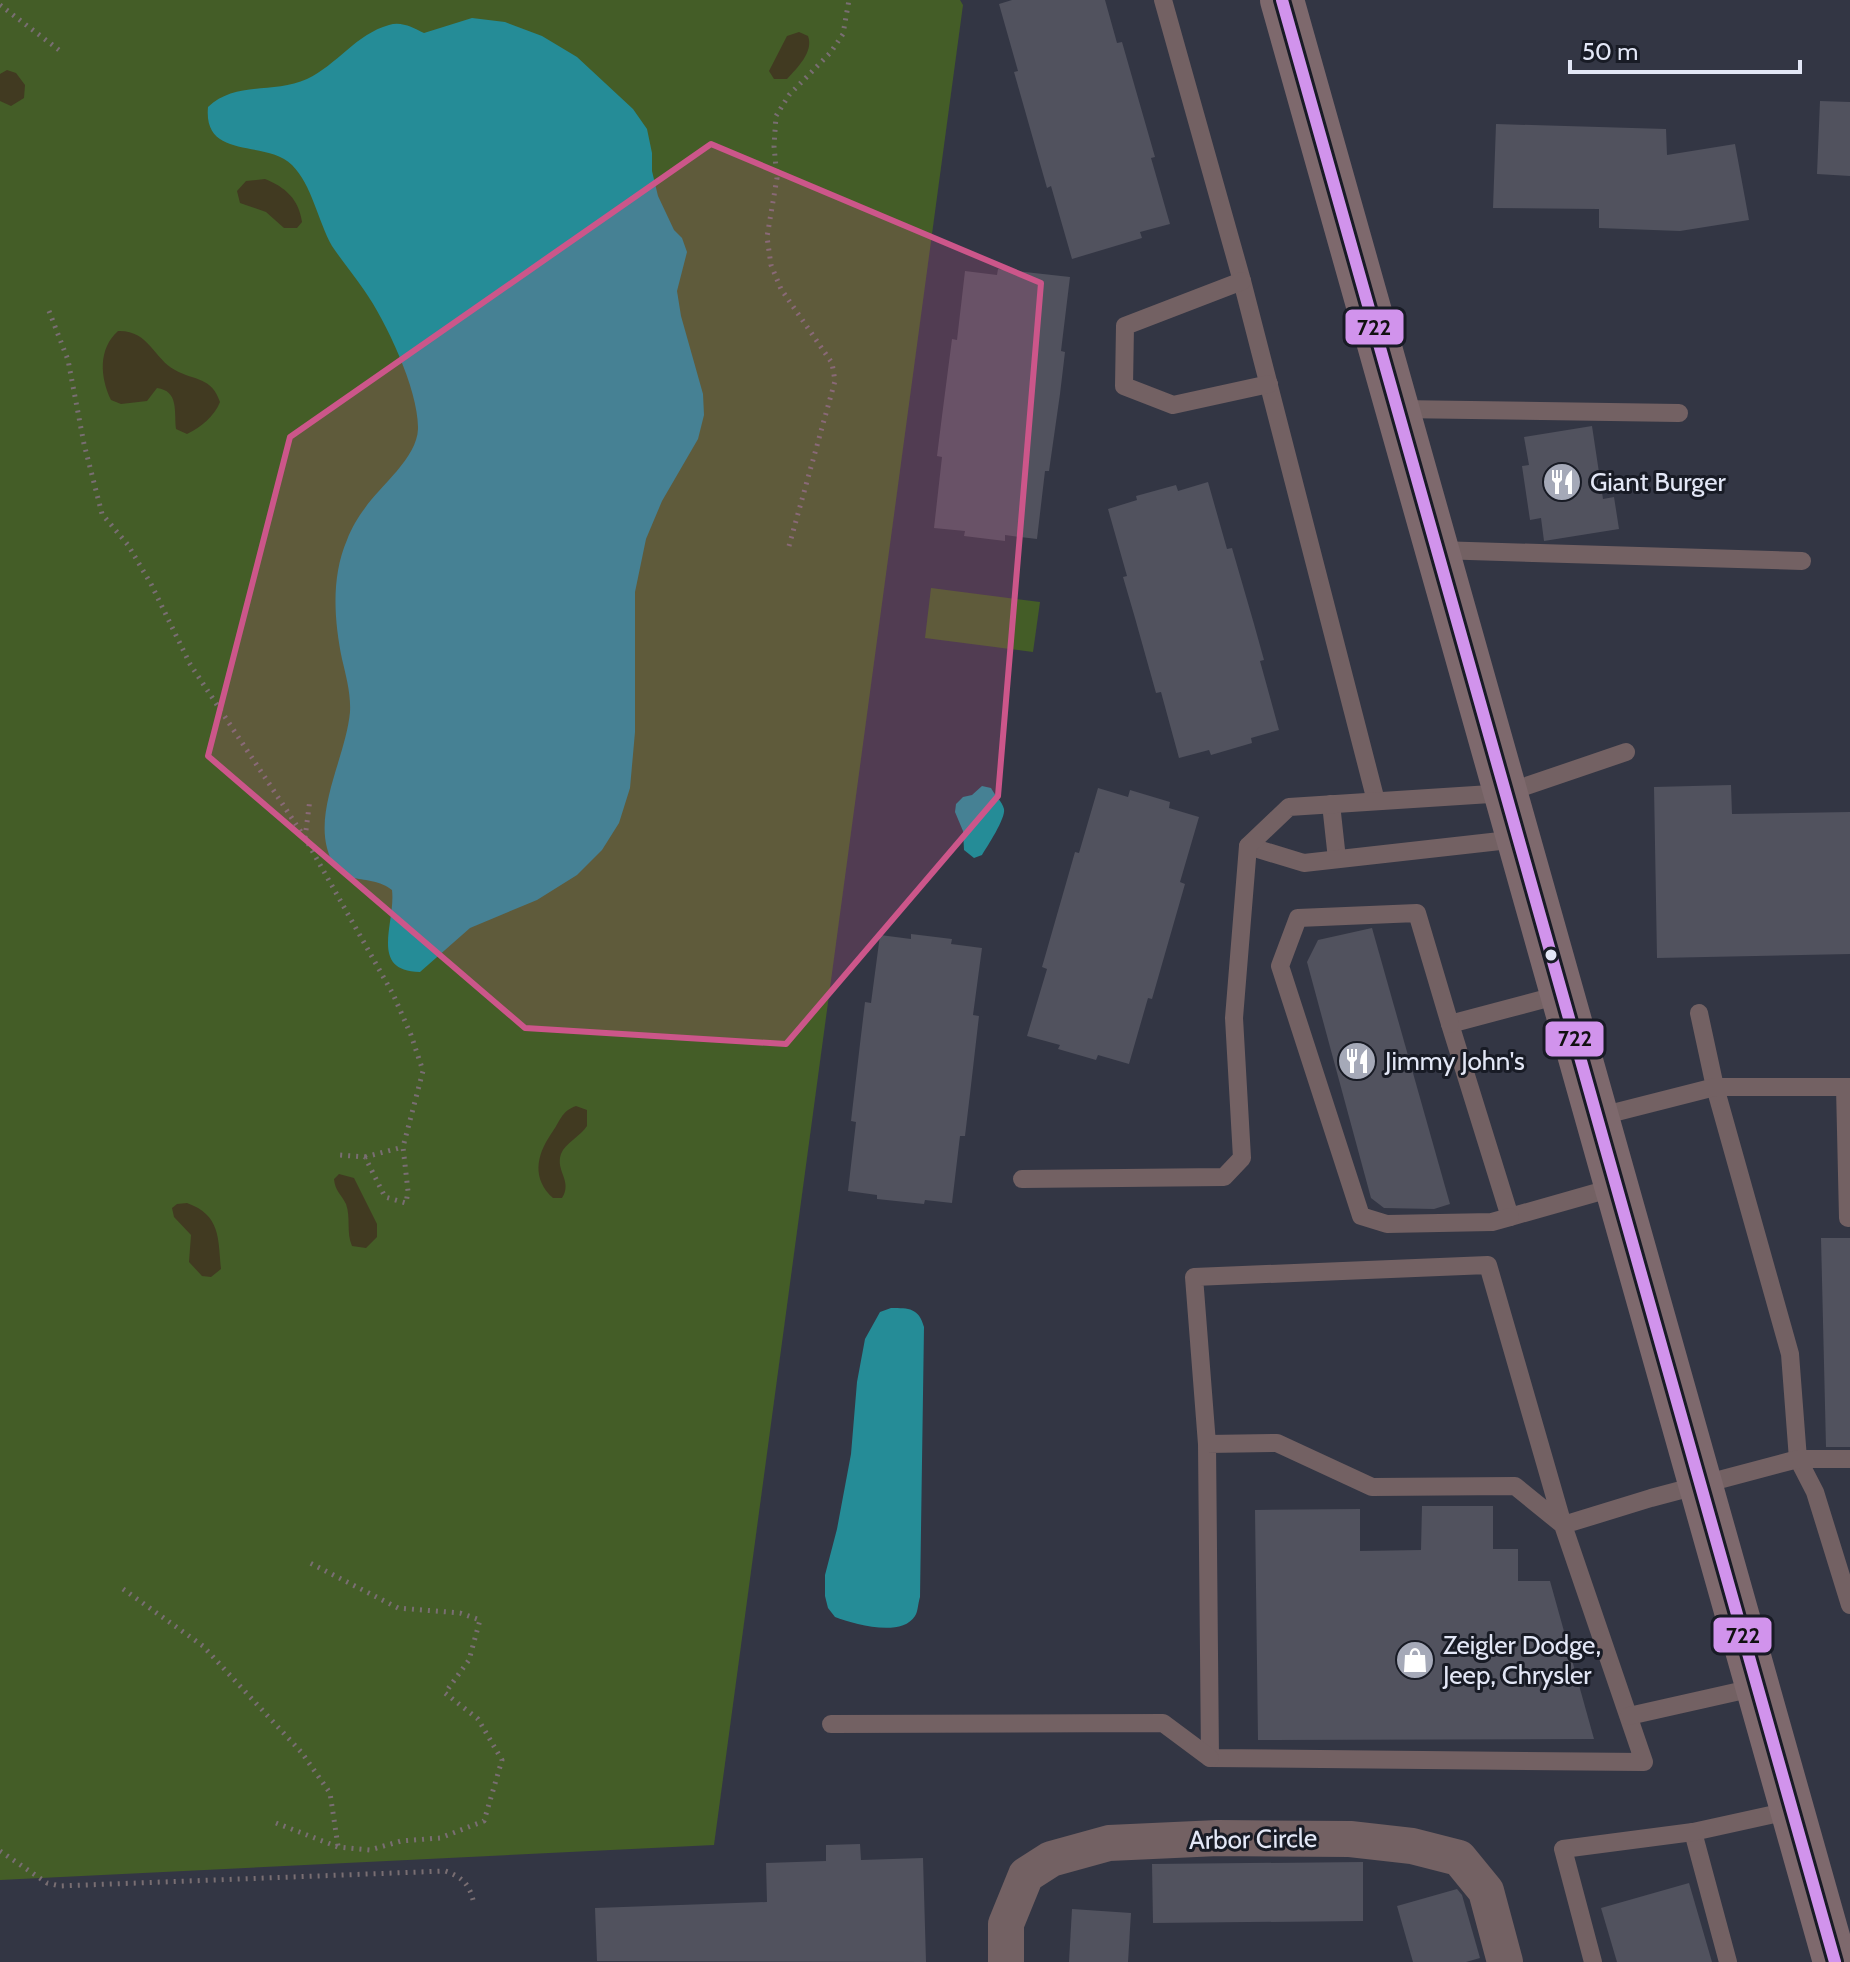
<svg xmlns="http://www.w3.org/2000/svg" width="1850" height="1962" viewBox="0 0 1850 1962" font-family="Cabin,sans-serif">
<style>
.green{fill:#445d27}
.sand{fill:#413a21}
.water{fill:#258c97}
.building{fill:#51525e}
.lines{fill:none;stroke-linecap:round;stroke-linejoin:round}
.path{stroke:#796e72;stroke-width:5;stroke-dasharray:2 6;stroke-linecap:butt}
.service{stroke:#736163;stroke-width:18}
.minor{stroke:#736163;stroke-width:36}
.primary{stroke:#7e696d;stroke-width:44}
.bus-1-casing{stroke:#181b25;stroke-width:18}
.bus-1{stroke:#d193ec;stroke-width:12}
.marked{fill:#cc568a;fill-opacity:0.2;stroke:#cc568a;stroke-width:6;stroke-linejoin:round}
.bus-dot{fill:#e3e7f6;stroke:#181b25;stroke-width:3}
.labels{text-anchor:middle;stroke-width:6;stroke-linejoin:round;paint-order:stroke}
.poi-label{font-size:26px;fill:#e3e7f6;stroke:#181b25;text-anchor:start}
.street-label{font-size:26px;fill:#e3e7f6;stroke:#181b25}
.line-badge{stroke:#181b25;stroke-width:3}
.pale-badge-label{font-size:22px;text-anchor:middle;font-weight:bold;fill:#111}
</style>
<rect width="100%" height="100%" fill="#333644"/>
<!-- green -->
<g class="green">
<polygon points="0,0 960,0 963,5 714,1845 0,1880"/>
<polygon points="931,588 1040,602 1033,652 925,638"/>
</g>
<!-- sand -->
<g class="sand">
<path d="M799,32L808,36C814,52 797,68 787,79H774L769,71L787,36Z"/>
<polygon points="7,70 16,73 25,85 24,98 11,106 0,101 0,74"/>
<path d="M265,179C285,187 299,199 302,222L297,228H284L266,212L240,203L237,191L246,181Z"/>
<path d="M118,331C149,330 154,359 175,370C195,381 212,377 220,402C214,417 201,427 187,434L176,429C174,411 179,391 157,388L147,401L121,404L111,400C100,377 98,349 118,331Z"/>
<path d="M576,1106L587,1110V1126C581,1136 565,1143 561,1154C555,1171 573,1181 562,1198H553C532,1179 536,1156 551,1134C560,1122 561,1111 576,1106Z"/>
<path d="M339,1174L354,1178L377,1224V1237L366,1248L352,1246C346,1232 351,1218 346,1204C341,1194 335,1191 334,1179Z"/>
<path d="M187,1203C221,1215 218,1239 221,1269L211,1277L202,1276L189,1262L191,1235L174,1217L172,1208L177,1204Z"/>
</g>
<!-- water -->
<g class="water">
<path d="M472,18L505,22L542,36L577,57L633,109L647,129L652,153V171L658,196L674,230L682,238L687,252L677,291L681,316L703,394L704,415L698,439L662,501L646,539L635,592V732L630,788L619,823L602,850L577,875L537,900L470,928L420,972C368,971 396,923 392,890C368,871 338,891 327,848C316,806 346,755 350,712C351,694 346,676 342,659C334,620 331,577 347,540C351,529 358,517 365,508C380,486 417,458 418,429C419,391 386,321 364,290C354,275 342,261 332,246C318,221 312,185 292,165C266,139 203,161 208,107C235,81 274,94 307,79C337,65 356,34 389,25C402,21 413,28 424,33Z"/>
<path d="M982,786L991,788C995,796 1002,801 1004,809C1006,818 987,847 982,855L974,858L964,850L963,831L955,812L956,804L963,797L972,795Z"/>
<path d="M891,1308C909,1308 919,1308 924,1327L920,1597C918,1603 918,1612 915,1616C901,1638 854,1624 835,1617L828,1608L825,1596V1575L837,1529L851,1454L857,1382L865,1339L880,1312Z"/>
</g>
<!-- building -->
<g class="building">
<polygon points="1012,0 1105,0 1117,43 1122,42 1155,157 1151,158 1170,224 1140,232 1142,238 1072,259 1051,186 1047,188 1014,72 1018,71 999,4"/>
<polygon points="1820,101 1850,102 1850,176 1817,174"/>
<polygon points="1496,124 1666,129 1667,155 1735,144 1749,220 1680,231 1599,228 1599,209 1493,208"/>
<polygon points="998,269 1070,277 1061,351 1065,352 1060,394 1049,471 1045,471 1037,539 1005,535 1005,541 964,536 965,531 934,528 942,457 937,456 942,416 952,339 957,340 965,271 997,275"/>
<polygon points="1592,426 1603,499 1614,497 1619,529 1544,541 1541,518 1530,520 1522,466 1529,465 1524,437"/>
<polygon points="1208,482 1227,549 1232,548 1254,624 1264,660 1260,661 1279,730 1251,738 1252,743 1211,755 1209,750 1179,758 1161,692 1156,693 1135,618 1123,577 1127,576 1108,509 1137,500 1136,496 1176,485 1178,491"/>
<polygon points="1731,785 1732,814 1850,812 1850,954 1657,958 1654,787"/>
<polygon points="1098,788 1128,797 1130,790 1170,802 1169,808 1199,817 1180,882 1185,884 1152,999 1148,998 1129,1064 1098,1055 1096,1060 1058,1049 1060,1045 1027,1036 1047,969 1042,967 1075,852 1079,853"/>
<polygon points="1372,928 1450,1204 1434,1209 1384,1208 1371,1198 1307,962 1318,940"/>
<polygon points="911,934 952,939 951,944 982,948 973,1015 979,1016 970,1094 965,1136 960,1136 952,1203 925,1200 924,1204 877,1199 877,1195 848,1191 856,1122 851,1121 860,1044 865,1002 871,1003 880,935 911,939"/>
<polygon points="1821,1238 1850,1238 1850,1447 1826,1447"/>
<polygon points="1422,1506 1493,1506 1493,1549 1518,1549 1518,1581 1550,1581 1594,1739 1258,1740 1255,1510 1360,1509 1360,1551 1421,1550"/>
<polygon points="860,1844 861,1860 923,1858 926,1962 597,1961 595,1908 767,1902 766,1863 826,1861 826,1845"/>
<polygon points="1363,1862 1363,1921 1153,1923 1152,1864"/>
<polygon points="1689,1883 1712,1962 1617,1962 1601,1908"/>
<polygon points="1457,1889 1462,1895 1480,1958 1466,1962 1413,1962 1397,1906"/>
<polygon points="1072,1909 1131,1913 1128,1962 1069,1962"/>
</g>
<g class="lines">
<!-- path -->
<g class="path">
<polyline points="0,5 59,50"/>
<polyline points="49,311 68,360 84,444 102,514 128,545 151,584 190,664 305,838 393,994 411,1035 423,1071 403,1147 408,1191 406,1203 385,1197 365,1157 339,1155"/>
<polyline points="789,546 835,381 832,363 781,289 771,265 767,237 777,178 774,146 776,116 789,95 831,52 843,34 849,0"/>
<polyline points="305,838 310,799"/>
<polyline points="365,1157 403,1147"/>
<polyline points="123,1589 203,1646 302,1753 330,1793 338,1846"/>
<polyline points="276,1823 338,1847 370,1850 401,1841 440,1838 484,1821 502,1760 478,1719 445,1693 469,1660 480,1620 460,1613 398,1608 308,1562"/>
<path d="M0,1851L47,1883L60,1886L445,1871C463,1877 470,1885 474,1904"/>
</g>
<!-- service -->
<g class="service">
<polyline points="1163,0 1242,281 1376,801"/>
<polyline points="1242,281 1125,326 1124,386 1173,405 1269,384"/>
<polyline points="1397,409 1679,413"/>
<polyline points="1437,550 1802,561"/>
<polyline points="1331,804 1337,859"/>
<polyline points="1248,846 1304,863 1518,839"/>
<polyline points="1563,994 1450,1024 1510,1217 1616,1187"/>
<polyline points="1699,1013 1715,1087 1790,1354 1798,1459 1815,1492 1850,1605"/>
<polyline points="1450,1024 1417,913 1298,918 1280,966 1361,1216 1387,1224 1492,1222 1510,1217"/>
<polyline points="1845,1087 1848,1218"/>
<polyline points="1597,1117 1715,1087 1850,1087"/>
<polyline points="1022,1179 1224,1177 1242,1158 1234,1018 1248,846 1289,807 1506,793 1626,752"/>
<polyline points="1207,1444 1194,1277 1488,1265 1563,1525 1644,1762 1210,1758 1207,1444 1277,1443 1372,1487 1515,1486 1563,1525 1651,1498 1798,1459 1850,1459"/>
<polyline points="1629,1716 1758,1687"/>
<polyline points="831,1724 1163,1723 1210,1758"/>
<polyline points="1693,1832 1728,1962"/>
<polyline points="1593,1962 1563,1849 1693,1832 1793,1810"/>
</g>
<!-- minor -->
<polyline class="minor" points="1006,1962 1006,1924 1026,1875 1051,1859 1109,1843 1218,1838 1350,1839 1412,1846 1459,1858 1486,1891 1505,1962"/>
<!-- primary -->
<polyline class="primary" points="1282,0 1835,1962"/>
<!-- bus-1 casing -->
<g class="bus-1-casing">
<polyline id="bus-1" points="1282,0 1835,1962"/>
</g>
<!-- bus-1 -->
<use href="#bus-1" class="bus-1"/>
</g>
<!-- marked area -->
<path class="marked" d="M711,144L1041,283L998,796L786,1044L525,1028L208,756L290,437Z"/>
<!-- icons -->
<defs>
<g id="restaurant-disc" transform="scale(2)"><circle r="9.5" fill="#a5a9b8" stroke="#181b25"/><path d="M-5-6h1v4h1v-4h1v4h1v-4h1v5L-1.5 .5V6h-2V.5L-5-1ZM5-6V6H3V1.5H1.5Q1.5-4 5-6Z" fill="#fff"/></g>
<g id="shop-disc" transform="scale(2)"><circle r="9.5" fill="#a5a9b8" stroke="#181b25"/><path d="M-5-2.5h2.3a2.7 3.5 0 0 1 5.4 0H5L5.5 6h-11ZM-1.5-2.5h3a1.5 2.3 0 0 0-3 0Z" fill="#fff"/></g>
</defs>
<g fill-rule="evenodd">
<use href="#restaurant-disc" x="1562" y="482"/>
<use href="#restaurant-disc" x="1357" y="1061"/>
<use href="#shop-disc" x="1415" y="1660"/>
</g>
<!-- markers -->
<circle class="bus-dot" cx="1551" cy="955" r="7"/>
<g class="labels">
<!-- poi labels -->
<g class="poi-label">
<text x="1590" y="491">Giant Burger</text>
<text x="1385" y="1070">Jimmy John's</text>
<text x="1443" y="1654">Zeigler Dodge,<tspan x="1443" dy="30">Jeep, Chrysler</tspan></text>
</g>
<!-- street labels -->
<g class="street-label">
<text transform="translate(1253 1839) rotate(-1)" y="9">Arbor Circle</text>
</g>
</g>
<g class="line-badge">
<rect x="1344" y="308" width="61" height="38" rx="8" fill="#d193ec"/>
<rect x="1544" y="1020" width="61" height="38" rx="8" fill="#d193ec"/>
<rect x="1712" y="1616" width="61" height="38" rx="8" fill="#d193ec"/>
</g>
<g class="pale-badge-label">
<text x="1374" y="335">722</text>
<text x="1575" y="1046">722</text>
<text x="1743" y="1643">722</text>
</g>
<!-- scale -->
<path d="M1570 60v12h230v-12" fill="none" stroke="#e3e7f6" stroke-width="4"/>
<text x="1582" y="60" font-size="24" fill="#e3e7f6" stroke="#181b25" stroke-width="6" paint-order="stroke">50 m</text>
</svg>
